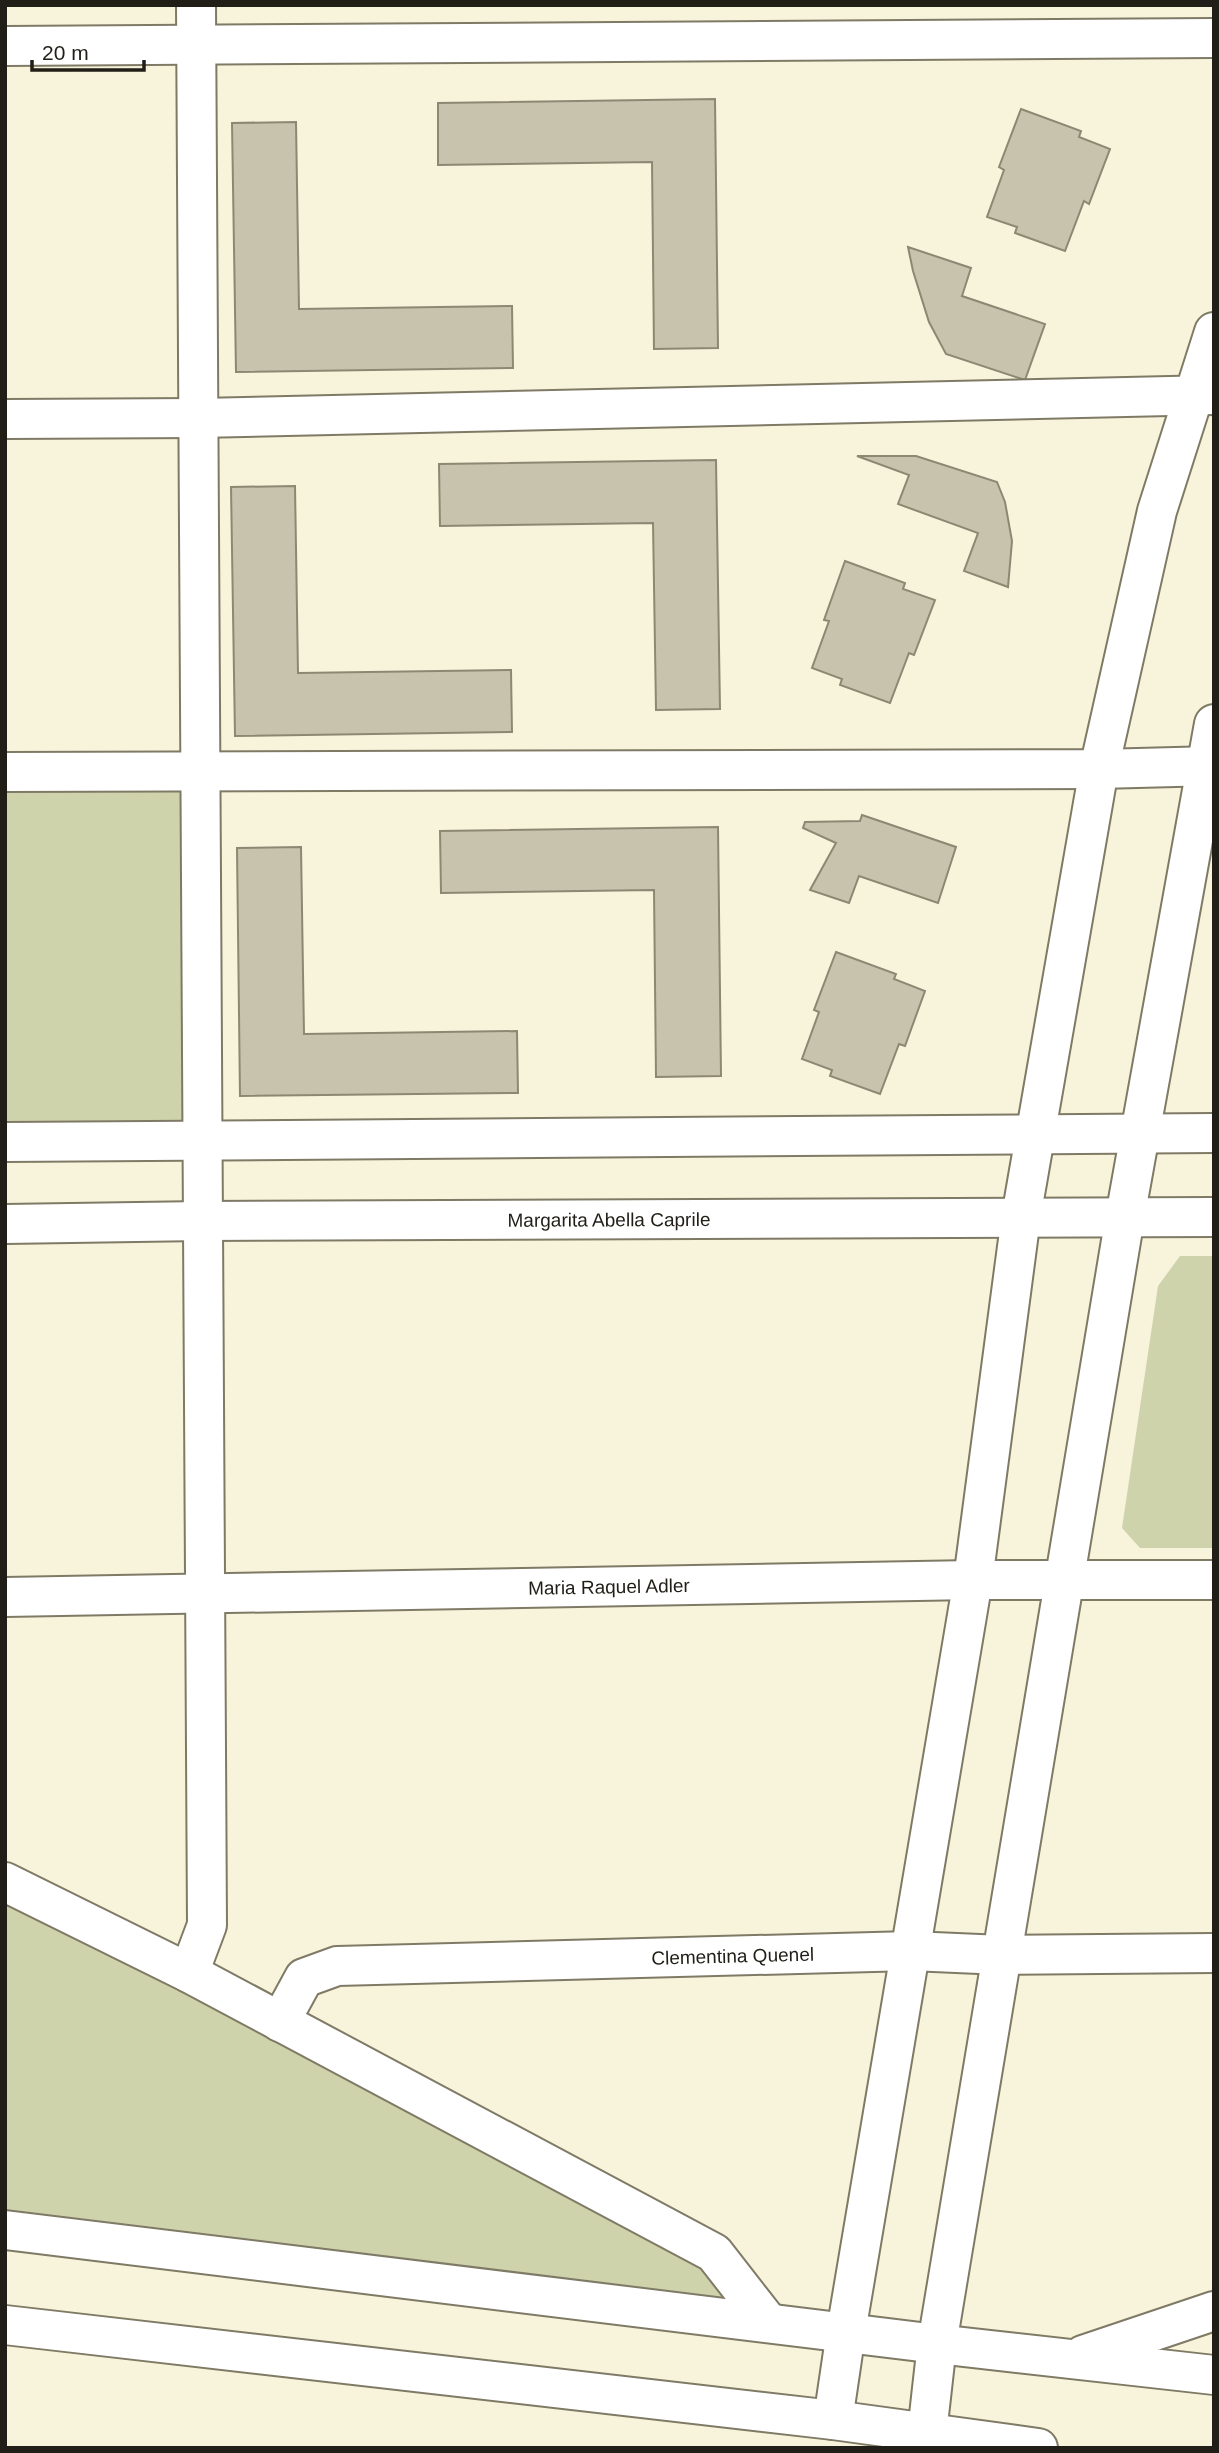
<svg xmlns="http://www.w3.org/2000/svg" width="1219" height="2453" viewBox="0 0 1219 2453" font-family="Arial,sans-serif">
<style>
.green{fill:#cfd3ac}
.building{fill:#c8c3ac;stroke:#8d8873;stroke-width:2}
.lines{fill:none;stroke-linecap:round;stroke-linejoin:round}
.minor-casing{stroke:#7f7a65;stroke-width:42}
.minor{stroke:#fff;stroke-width:38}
.labels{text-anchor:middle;stroke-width:5;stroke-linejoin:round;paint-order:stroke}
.street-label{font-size:19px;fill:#201e16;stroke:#fff}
</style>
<rect width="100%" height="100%" fill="#f8f3db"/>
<!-- green -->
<g class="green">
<polygon points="199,771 202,1140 5,1142 5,772"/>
<polygon points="1180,1256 1214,1256 1214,1548 1140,1548 1122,1528 1158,1286"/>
<polygon points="5,1890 714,2253 767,2321 5,2230"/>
</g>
<!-- building -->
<g class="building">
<polygon points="715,99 718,348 654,349 652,162 438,165 438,103"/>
<polygon points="1021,109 1081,131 1079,137 1110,149 1089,204 1084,201 1065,251 1015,233 1017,227 987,217 1004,170 999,167"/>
<polygon points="296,122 299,309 512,306 513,368 236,372 232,123"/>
<polygon points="908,247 971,268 962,296 1045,324 1025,380 946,354 929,322 913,271"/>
<polygon points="857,456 916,456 997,482 1005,502 1012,541 1008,587 964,571 978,533 898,504 909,475"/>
<polygon points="716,460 720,709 656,710 653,523 440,526 439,464"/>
<polygon points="295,486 298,673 511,670 512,732 235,736 231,487"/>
<polygon points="845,561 905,583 903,589 935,600 914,655 909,653 890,703 840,685 842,679 812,668 829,621 824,620"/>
<polygon points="862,815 956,847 938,903 859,876 849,903 810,890 836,843 803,828 805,822 860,821"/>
<polygon points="718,827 721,1076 656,1077 654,890 441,893 440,831"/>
<polygon points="301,847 304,1034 517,1031 518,1093 240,1096 237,848"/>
<polygon points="836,952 896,974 894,979 925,991 905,1046 899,1044 880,1094 830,1076 832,1070 802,1059 819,1012 814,1010"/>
</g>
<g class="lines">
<!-- minor casing -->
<g class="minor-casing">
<g id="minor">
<polyline points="5,46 1214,38"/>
<polyline points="5,419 199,418 1214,395"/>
<polyline points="5,772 1099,769 1214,766"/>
<polyline points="5,1142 1214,1133"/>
<path id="s1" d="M5,1224L202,1221L1214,1217"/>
<path id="s2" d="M5,1597L973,1580H1214"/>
<polyline points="5,1882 189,1973 714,2253 767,2321"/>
<polyline points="189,1973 207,1925 196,5"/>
<path id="s3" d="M280,2022L304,1978L337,1966L911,1951L1002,1955L1214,1953"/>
<polyline points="5,2230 937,2344 1214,2375"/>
<polyline points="5,2325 833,2420 1038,2448"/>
<polyline points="1083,2355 1214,2311"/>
<polyline points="833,2420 846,2332 973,1580 1021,1217 1099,769 1157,511 1214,332"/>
<polyline points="927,2433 937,2344 1125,1217 1214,724"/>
</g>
</g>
<!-- minor -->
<use href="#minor" class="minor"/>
</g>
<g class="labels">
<!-- street labels -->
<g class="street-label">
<text dy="7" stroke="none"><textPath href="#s1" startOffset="604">Margarita Abella Caprile</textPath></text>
<text dy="7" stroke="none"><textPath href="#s2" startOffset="604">Maria Raquel Adler</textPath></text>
<text dy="7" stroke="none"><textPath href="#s3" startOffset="481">Clementina Quenel</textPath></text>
</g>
</g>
<!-- border -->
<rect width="1219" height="2453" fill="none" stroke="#201e16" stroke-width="14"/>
<!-- scale -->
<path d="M32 60v10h112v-10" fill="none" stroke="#201e16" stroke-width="3.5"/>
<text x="42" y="60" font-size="21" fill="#201e16" stroke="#ffffff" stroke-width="5" paint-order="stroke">20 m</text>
</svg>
